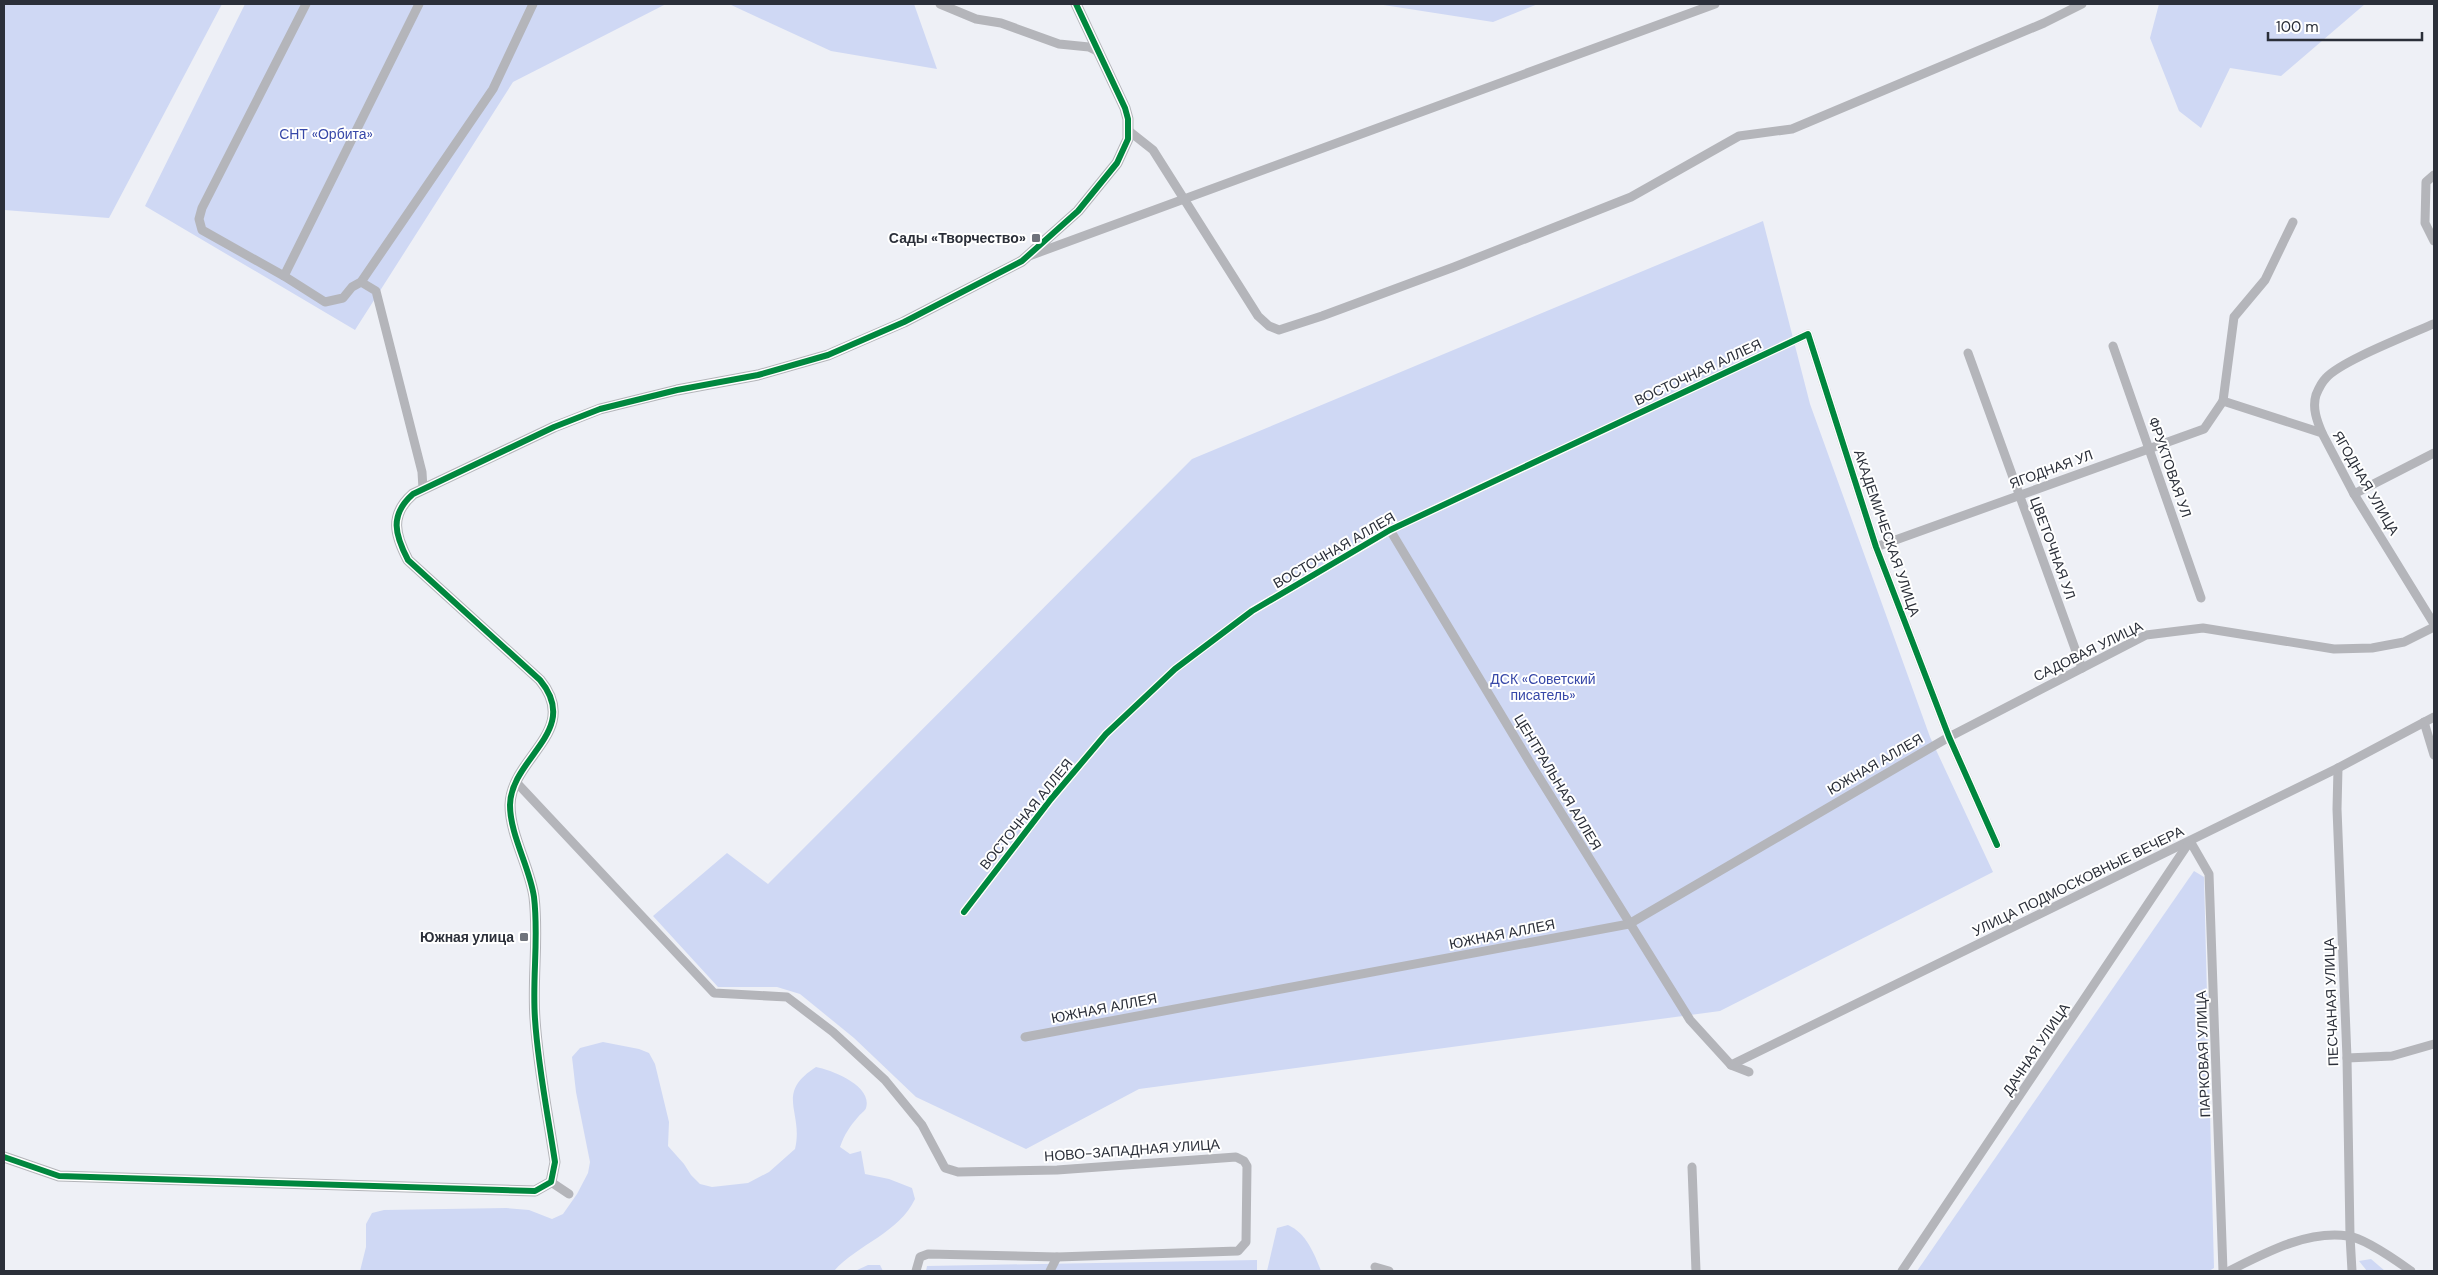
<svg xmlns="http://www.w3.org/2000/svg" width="2438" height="1275" viewBox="0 0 2438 1275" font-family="'DM Sans',sans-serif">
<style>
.green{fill:#cfd8f4}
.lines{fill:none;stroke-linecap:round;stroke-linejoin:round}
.minor{stroke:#b4b5ba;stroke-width:9}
.tertiary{stroke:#b4b5ba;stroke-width:11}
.cycleway-casing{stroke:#fff;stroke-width:9}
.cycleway{stroke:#00873e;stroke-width:6}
.poi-dot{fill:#6f737b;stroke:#fff;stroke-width:2}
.labels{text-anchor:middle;stroke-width:4;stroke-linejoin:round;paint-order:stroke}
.park-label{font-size:14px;fill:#3748a8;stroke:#fff}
.poi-label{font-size:14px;font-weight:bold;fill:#2b2f39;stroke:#fff;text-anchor:end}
.street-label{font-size:14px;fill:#2b2f39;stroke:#fff}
</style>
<rect width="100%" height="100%" fill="#eef0f6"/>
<!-- green -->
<g class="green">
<polygon points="4,4 222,4 109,218 4,210"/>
<polygon points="245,4 666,4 513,82 355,330 145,206"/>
<polygon points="729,4 914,4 937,69 831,51"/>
<polygon points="1377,4 1538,4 1493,22"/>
<polygon points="2159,4 2365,4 2281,76 2230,68 2201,128 2179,111 2150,38"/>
<polygon points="1763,221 1810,404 1930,737 1993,872 1720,1011 1139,1089 1026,1149 916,1097 854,1038 800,994 777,987 718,987 653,916 727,853 768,884 1192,459"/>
<polygon points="2194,871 2204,877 2214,1268 2209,1271 1917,1271"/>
<path d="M603,1042L639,1049L649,1053L655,1064L669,1122L668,1146L684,1164L691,1175L700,1184L712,1187L748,1183L769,1172L795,1149C804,1111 774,1094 816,1067C832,1070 873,1086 866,1108C865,1111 860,1114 858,1117C850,1126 844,1135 840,1147L850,1154L861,1151L865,1174L889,1179L912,1188L915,1199C899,1233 858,1244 834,1271H360L366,1247V1224L372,1213L384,1210L506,1208L529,1210L552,1219L563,1214L577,1194L588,1173L590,1162L576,1092L572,1057L580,1048Z"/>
<path d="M1288,1225C1306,1233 1314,1253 1321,1271H1267L1277,1228Z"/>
<polygon points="2371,1259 2385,1271 2367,1271 2359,1261"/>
<polygon points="1257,1260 1257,1271 926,1271 927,1266"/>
<polygon points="868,1265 880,1265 883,1271 855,1271"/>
</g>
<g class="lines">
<!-- minor -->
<g class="minor">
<polyline points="306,4 202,208 199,219 202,230 284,276 325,302 343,298 352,287 361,282 493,89 533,4"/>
<polyline points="940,4 976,19 1001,23 1059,44 1089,47 1099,52"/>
<polyline points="1129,131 1153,150 1258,316 1269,326 1279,330 1322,316 1454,267 1631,197 1739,136 1792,129 2044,23 2082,4"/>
<polyline points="2434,175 2426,182 2425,223 2434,241"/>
<polyline points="2293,222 2265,280 2234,317 2223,401 2322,433 2354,494 2434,624"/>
<polyline points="1029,256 1715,4"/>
<polyline points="284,276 419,4"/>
<polyline points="361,282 376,291 422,472 423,489"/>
<polyline points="2113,346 2201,598"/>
<polyline points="1968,353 2082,668"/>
<path d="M2322,433C2317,421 2312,408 2316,395C2318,390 2322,382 2326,378C2341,361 2409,335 2433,324"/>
<polyline points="2354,494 2434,453"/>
<polyline points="1390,530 1532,766 1690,1020 1731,1065 1749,1072"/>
<polyline points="1876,547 2204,429 2223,401"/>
<polyline points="2424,722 2434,755"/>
<polyline points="2338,768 2337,809 2347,1058 2350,1236 2352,1271"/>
<polyline points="516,782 714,993 787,997 833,1032 885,1080 922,1125 945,1168 958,1172 1057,1170 1236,1157 1244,1161 1247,1166 1246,1242 1238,1251 1057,1257 928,1254 920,1257 916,1271"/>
<polyline points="964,912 1051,799 1106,734 1175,669 1252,611 1390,530 1808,334 1876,547 1949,737 1997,845"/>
<polyline points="1025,1037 1629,924 1949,737 2146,635 2203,628 2334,649 2372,648 2404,642 2434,627"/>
<polyline points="2347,1058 2392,1056 2434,1044"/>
<polyline points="1731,1065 2338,768 2434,717"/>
<polyline points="1692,1167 1696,1271"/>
<polyline points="551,1182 569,1194"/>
<polyline points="1375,1267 1389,1271"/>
<polyline points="1050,1271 1057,1257"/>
<polyline points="1902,1271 2190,841 2209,874 2223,1271"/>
<path d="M2229,1271C2265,1253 2307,1230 2348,1236C2365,1238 2397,1261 2411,1271"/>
</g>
<!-- tertiary -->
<path class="tertiary" d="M4,1157L59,1176L535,1191L551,1182L555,1162C548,1115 538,1067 535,1019C532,978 539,938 534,897C530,868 510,835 510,805C511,757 582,731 540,680L408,560C395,535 389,515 413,494L554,427L600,409L677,390L758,375L828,355L904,322L1022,261L1078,211L1117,163L1128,139V119L1125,108L1076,4"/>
<!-- cycleway casing -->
<g class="cycleway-casing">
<g id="cycleway">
<polyline points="964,912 1051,799 1106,734 1175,669 1252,611 1390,530 1808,334 1876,547 1949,737 1997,845"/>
<path d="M4,1157L59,1176L535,1191L551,1182L555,1162C548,1115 538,1067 535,1019C532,978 539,938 534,897C530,868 510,835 510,805C511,757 582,731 540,680L408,560C395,535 389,515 413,494L554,427L600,409L677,390L758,375L828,355L904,322L1022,261L1078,211L1117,163L1128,139V119L1125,108L1076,4"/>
</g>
</g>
<!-- cycleway -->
<use href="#cycleway" class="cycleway"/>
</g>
<!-- markers -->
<g class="poi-dot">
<rect x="1031" y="233" width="10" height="10" rx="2.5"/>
<rect x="519" y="932" width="10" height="10" rx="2.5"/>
</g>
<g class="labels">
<!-- park labels -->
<g class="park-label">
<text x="326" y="139">СНТ «Орбита»</text>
<text x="1543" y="684">ДСК «Советский<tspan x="1543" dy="16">писатель»</tspan></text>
</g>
<!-- poi labels -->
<g class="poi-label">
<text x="1026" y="243">Сады «Творчество»</text>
<text x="514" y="942">Южная улица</text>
</g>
<!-- street labels -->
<g class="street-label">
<text transform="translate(1698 372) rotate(-25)" y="5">ВОСТОЧНАЯ АЛЛЕЯ</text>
<text transform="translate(2170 467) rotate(71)" y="5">ФРУКТОВАЯ УЛ</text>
<text transform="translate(2051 469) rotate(-20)" y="5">ЯГОДНАЯ УЛ</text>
<text transform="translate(2366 483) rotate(60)" y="5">ЯГОДНАЯ УЛИЦА</text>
<text transform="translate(1887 533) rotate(71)" y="5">АКАДЕМИЧЕСКАЯ УЛИЦА</text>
<text transform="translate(2053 548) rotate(70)" y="5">ЦВЕТОЧНАЯ УЛ</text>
<text transform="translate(1334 550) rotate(-30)" y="5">ВОСТОЧНАЯ АЛЛЕЯ</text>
<text transform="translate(2088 651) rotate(-26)" y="5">САДОВАЯ УЛИЦА</text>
<text transform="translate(1875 764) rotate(-30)" y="5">ЮЖНАЯ АЛЛЕЯ</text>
<text transform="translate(1558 782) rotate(59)" y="5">ЦЕНТРАЛЬНАЯ АЛЛЕЯ</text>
<text transform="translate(1026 814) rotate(-51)" y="5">ВОСТОЧНАЯ АЛЛЕЯ</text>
<text transform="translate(2078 881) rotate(-26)" y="5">УЛИЦА ПОДМОСКОВНЫЕ ВЕЧЕРА</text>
<text transform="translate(1502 934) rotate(-11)" y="5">ЮЖНАЯ АЛЛЕЯ</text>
<text transform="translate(2331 1002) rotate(-92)" y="5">ПЕСЧАНАЯ УЛИЦА</text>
<text transform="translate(1104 1008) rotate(-11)" y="5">ЮЖНАЯ АЛЛЕЯ</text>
<text transform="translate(2036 1049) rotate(-56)" y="5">ДАЧНАЯ УЛИЦА</text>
<text transform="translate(2203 1054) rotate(-92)" y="5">ПАРКОВАЯ УЛИЦА</text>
<text transform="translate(1132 1150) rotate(-4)" y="5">НОВО-ЗАПАДНАЯ УЛИЦА</text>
</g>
</g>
<!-- border -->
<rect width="2438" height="1275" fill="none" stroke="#2b2f39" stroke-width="10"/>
<!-- scale -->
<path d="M2268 32v8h154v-8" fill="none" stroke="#2b2f39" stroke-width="2.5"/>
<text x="2276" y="32" font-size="15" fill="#2b2f39" stroke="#ffffff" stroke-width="4" paint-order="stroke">100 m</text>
</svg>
